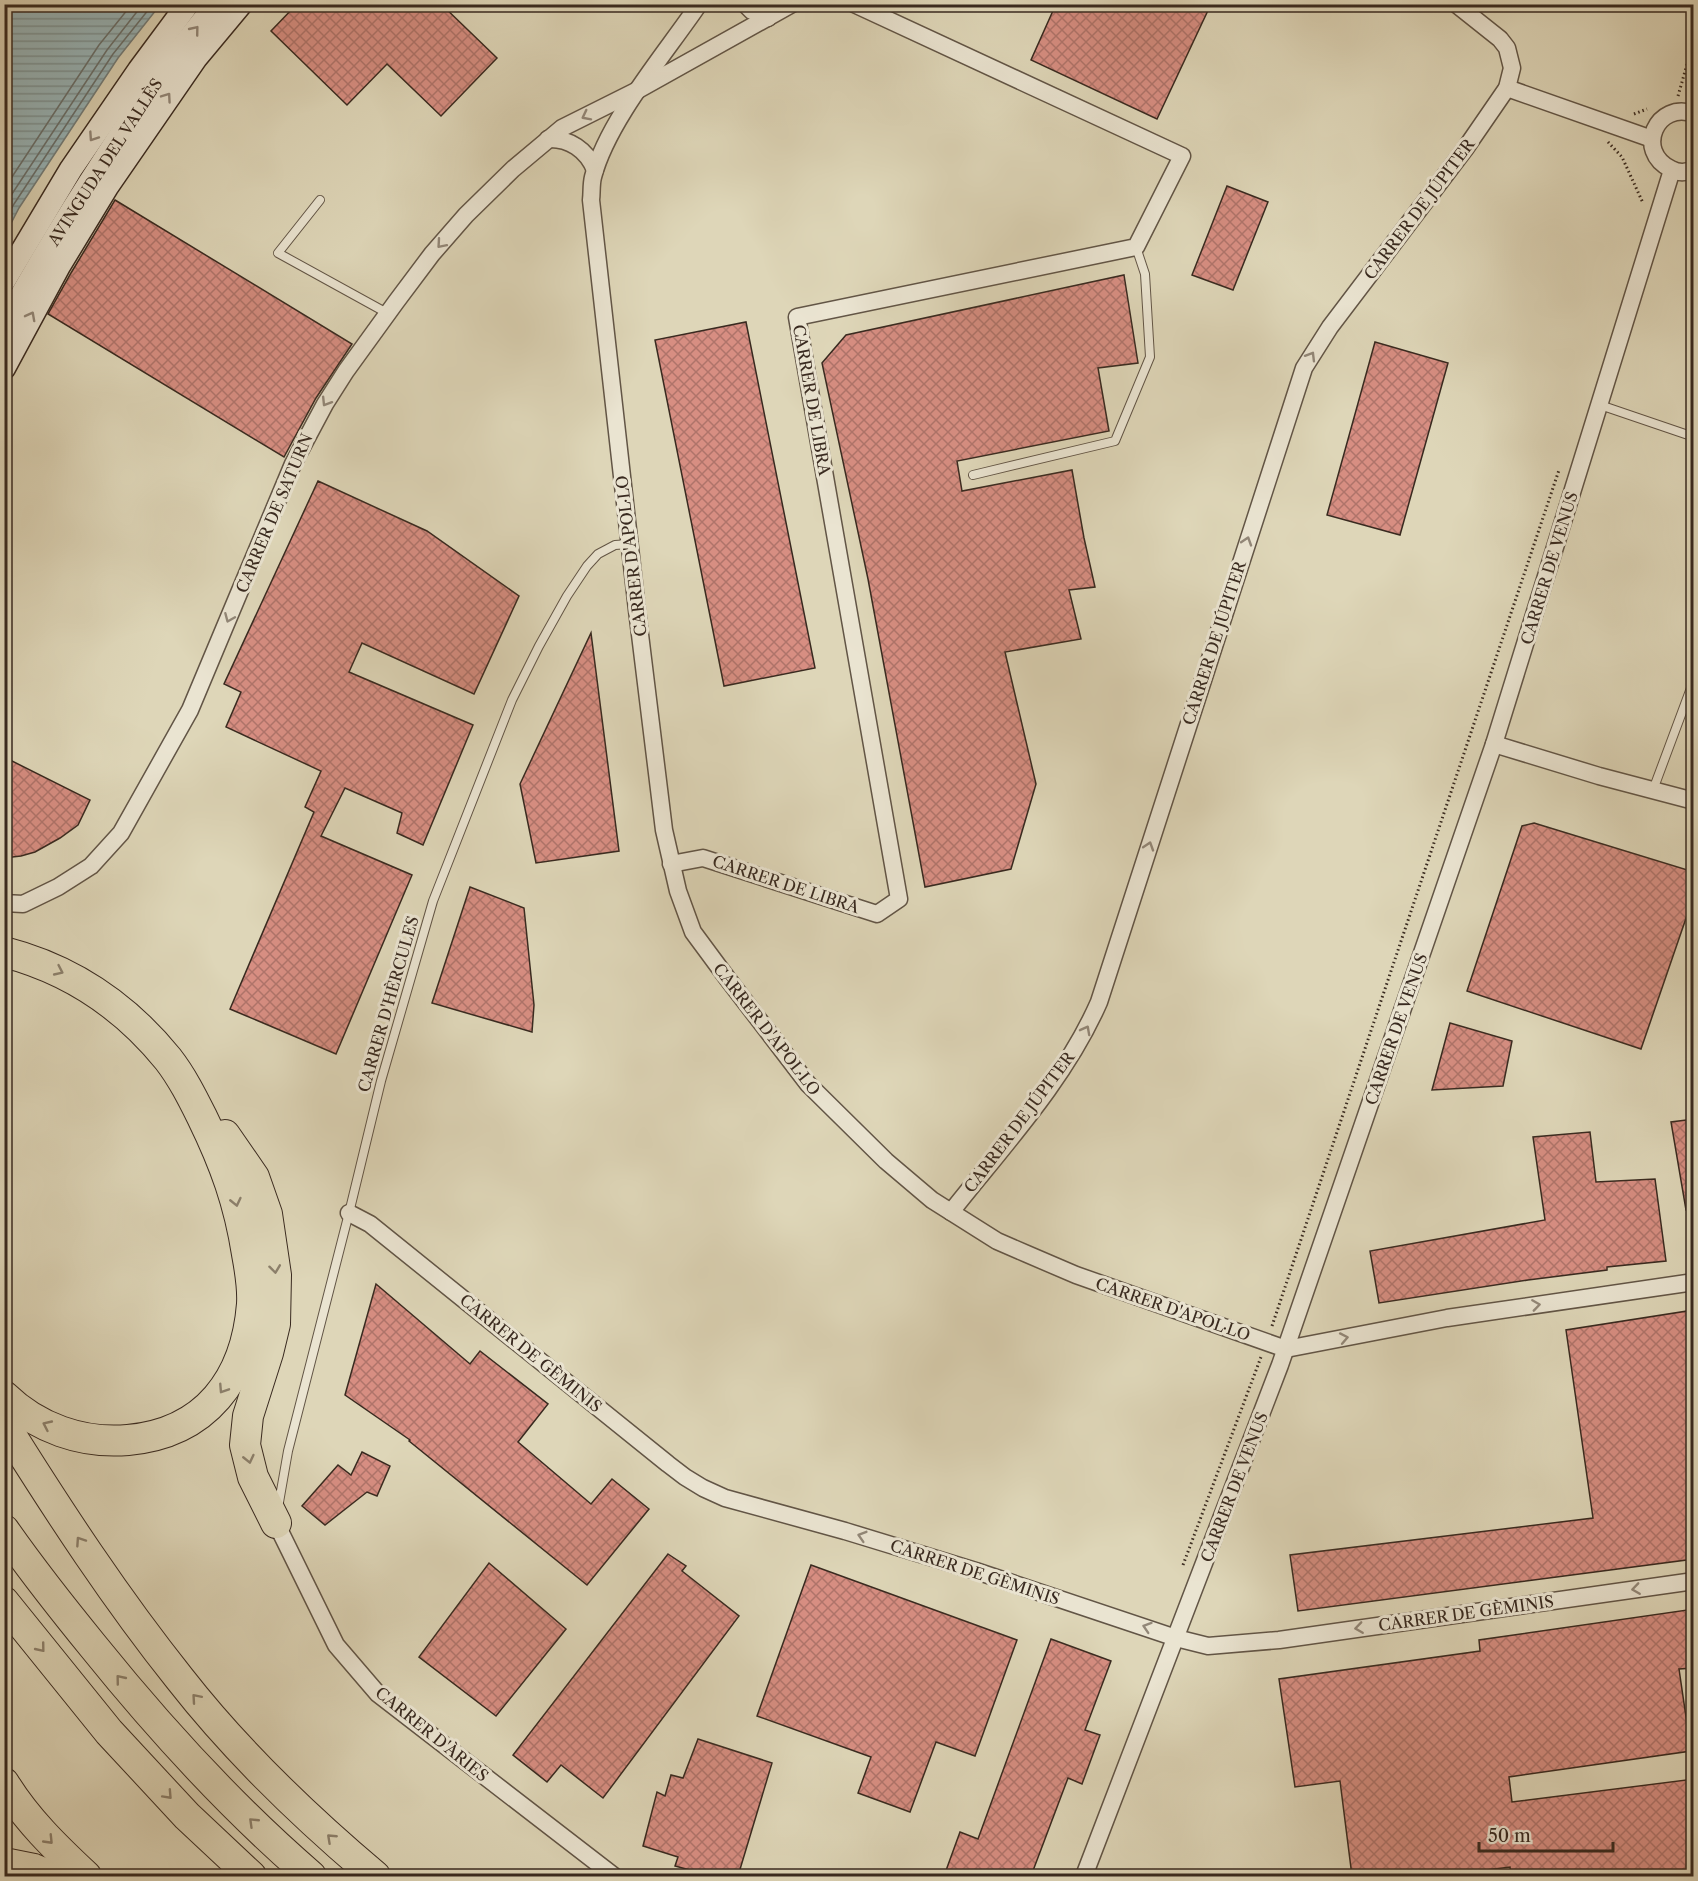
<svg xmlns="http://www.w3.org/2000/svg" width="1698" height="1881" viewBox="0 0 1698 1881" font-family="'Libre Caslon Text',serif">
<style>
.water{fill:url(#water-rules);stroke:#727e7c;stroke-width:1.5}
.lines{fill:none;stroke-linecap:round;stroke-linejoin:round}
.shore{stroke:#68706d;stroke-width:1.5}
.building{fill:url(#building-cross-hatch);stroke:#392a20;stroke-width:1.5}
.lane-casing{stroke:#625546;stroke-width:10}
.street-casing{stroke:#625546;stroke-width:19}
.secondary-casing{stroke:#392a20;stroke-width:25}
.highway-casing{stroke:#392a20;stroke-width:32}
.path{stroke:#392a20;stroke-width:3;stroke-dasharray:1.5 3;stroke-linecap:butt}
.lane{stroke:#eae4d1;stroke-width:8}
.street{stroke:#eae4d1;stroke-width:16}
.secondary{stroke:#eae4d1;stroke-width:22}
.highway{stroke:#ded6b8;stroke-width:30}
.oneway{stroke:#928778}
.oneway2{stroke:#8c806c}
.labels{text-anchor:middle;stroke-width:6;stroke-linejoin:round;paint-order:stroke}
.street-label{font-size:16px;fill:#392a20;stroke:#eae4d1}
</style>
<defs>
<pattern id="water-rules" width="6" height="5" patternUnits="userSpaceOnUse" patternTransform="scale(1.5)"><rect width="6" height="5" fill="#98b6ba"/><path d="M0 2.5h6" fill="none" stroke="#7d9497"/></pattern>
<pattern id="building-cross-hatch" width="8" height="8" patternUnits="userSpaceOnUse" patternTransform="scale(1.5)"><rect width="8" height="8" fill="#d78e82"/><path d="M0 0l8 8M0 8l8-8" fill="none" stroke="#af746a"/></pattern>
</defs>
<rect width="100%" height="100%" fill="#ded6b8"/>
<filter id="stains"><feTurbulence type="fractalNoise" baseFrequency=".00333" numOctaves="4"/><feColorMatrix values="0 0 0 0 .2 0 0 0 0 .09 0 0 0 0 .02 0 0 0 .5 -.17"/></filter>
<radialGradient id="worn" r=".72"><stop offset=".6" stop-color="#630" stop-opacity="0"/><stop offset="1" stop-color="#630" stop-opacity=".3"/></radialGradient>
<!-- water -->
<polygon class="water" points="5,4 160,5 118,58 19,208 5,235"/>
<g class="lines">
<!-- shore -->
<g class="shore">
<polyline points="4,189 99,45 132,4"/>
<polyline points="4,206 107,50 143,4"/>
<polyline points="4,222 14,204 113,54 153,4"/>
</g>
</g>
<!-- building -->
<g class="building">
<polygon points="297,4 441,4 497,58 441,116 387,64 347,105 271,31"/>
<polygon points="1056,4 1211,4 1157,119 1031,60"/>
<polygon points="1227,186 1268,202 1233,290 1192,275"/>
<polygon points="115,200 352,344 316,398 284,457 48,314 71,273"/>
<polygon points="1124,275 1138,363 1098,368 1109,431 957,461 962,491 1072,470 1084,538 1095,587 1069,590 1081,639 1005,652 1036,784 1011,869 925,887 868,579 822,363 846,335"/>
<polygon points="746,322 815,668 724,686 655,340"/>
<polygon points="1375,342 1448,363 1400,535 1327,515"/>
<polygon points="318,481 427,531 519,596 474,694 362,643 349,672 473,725 423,845 397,833 402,813 345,788 321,836 412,875 336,1054 230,1009 314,812 305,807 321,771 226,727 241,692 224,684"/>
<polygon points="591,633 619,851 536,863 520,784"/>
<polygon points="4,757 90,800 78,825 60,838 35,852 21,856 4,858"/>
<polygon points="1534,823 1694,872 1694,895 1641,1049 1467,991 1522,826"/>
<polygon points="470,887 524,908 534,1005 532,1032 432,1003"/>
<polygon points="1450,1023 1512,1041 1503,1086 1432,1090"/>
<polygon points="1694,1119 1694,1209 1686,1210 1671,1122"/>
<polygon points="1590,1132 1596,1182 1655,1179 1666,1261 1607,1267 1607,1270 1528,1280 1379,1303 1370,1251 1545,1220 1533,1137"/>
<polygon points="376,1284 470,1364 480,1351 548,1404 518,1442 591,1504 612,1479 649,1509 587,1585 409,1441 410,1440 345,1395"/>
<polygon points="1694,1310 1694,1559 1298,1611 1290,1555 1593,1518 1566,1330"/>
<polygon points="362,1452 390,1466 377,1496 367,1492 325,1525 302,1506 338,1465 351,1475"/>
<polygon points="668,1554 686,1566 682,1571 739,1616 603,1798 561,1765 547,1782 513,1755"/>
<polygon points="489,1563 566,1629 496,1716 419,1657"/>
<polygon points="811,1565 1017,1640 975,1756 936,1742 910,1812 858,1793 871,1757 757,1716"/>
<polygon points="1694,1609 1694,1668 1679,1669 1691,1751 1509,1777 1512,1802 1694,1779 1694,1876 1511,1876 1510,1867 1437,1876 1352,1876 1340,1781 1295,1787 1279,1679 1480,1651 1479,1640"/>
<polygon points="1051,1639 1111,1661 1085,1730 1100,1735 1082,1784 1068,1778 1031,1876 944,1876 960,1832 978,1839"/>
<polygon points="698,1739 772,1763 738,1876 712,1876 675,1866 678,1857 643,1846 657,1792 665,1796 671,1775 683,1778"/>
</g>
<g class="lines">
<!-- lane casing -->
<g class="lane-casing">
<g id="lane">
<polyline points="320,200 278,253 387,313"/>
<polyline points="1600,405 1694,437"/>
<polyline points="973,475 1115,441 1150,357 1145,274 1136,247"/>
<polyline points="1653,790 1694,680"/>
<polyline points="278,1508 288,1451 349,1213 381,1081 433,901 512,700 539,646 567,596 587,566 598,554 615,545 629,544"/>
</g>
</g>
<!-- street casing -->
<g class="street-casing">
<g id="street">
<path d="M699,4C665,54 608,120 593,177C591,185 592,193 591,200L637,610L664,830L678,891L693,932L727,978L808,1084L886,1161L932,1200L997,1241L1027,1254L1076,1275L1286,1349L1447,1318L1694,1282"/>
<polyline points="745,4 752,11 768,18"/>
<polyline points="1507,88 1652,139"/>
<path d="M1694,114C1657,100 1634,151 1671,169C1678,173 1686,173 1694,169"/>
<path d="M548,139C569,138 587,150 595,170"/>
<polyline points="1494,744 1599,776 1694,801"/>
<polyline points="671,864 703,858 877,914 899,899 797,317 1136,247 1182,156 854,4"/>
<polyline points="4,903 23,904 58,887 91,866 121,833 190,710 293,464 325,404 346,371 396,302 432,254 466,215 513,169 562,128 638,90 792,4"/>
<path d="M951,1212C1003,1146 1065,1080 1099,1002L1304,368L1330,327L1465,149L1507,88L1512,68L1507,48L1500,39L1456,4"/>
<polyline points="349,1213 370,1224 668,1464 685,1477 703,1488 725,1498 845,1531 976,1571 1176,1638 1208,1646 1279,1640 1694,1581"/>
<polyline points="276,1523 336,1645 378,1694 614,1876"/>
<polyline points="1084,1876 1280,1365 1494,744 1672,170"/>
</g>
</g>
<!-- secondary casing -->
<g class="secondary-casing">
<g id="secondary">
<polyline points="4,281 71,169 139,70 188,4"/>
<path d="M4,326C36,268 70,212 106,157C140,104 176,52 217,4"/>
<polyline points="4,368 59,266 107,187 196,58 241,4"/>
</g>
</g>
<!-- highway casing -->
<g class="highway-casing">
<g id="highway">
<path d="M4,952C70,969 125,1006 168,1059C182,1077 192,1097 202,1117C225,1164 239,1203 247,1254C250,1270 253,1287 252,1304C246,1379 206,1433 128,1440C82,1444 37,1428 4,1396"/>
<polyline points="225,1135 254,1177 267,1214 276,1275 275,1324 268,1353 248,1416 245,1445 253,1477 276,1523"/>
<path d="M4,1424C59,1512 116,1599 180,1679C237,1752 305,1817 375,1876"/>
<path d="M4,1530C32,1570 62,1608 93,1646C159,1728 231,1807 311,1876"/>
<polyline points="4,1602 109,1732 187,1816 251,1876"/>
<path d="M4,1783C26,1819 56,1848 86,1876"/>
<polyline points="4,1863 34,1869 51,1876"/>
</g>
</g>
<!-- path -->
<g class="path">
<polyline points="1678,96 1694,40"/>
<polyline points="1634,114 1647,109"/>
<polyline points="1608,142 1622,157 1643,203"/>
<polyline points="1272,1326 1559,470"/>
<polyline points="1183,1565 1261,1357"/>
</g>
<!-- lane -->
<use href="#lane" class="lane"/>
<!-- street -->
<use href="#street" class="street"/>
<!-- secondary -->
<use href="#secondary" class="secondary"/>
<!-- highway -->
<use href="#highway" class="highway"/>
</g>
<!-- one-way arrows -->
<defs><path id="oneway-chevron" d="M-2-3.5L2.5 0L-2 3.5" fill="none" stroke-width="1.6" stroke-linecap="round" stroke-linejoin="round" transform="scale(1.5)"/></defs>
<g class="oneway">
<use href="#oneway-chevron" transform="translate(195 30) rotate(-51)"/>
<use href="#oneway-chevron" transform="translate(167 97) rotate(-55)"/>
<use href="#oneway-chevron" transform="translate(586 116) rotate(153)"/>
<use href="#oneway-chevron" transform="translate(93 137) rotate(124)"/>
<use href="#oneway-chevron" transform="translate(441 244) rotate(131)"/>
<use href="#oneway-chevron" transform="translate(31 316) rotate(-62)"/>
<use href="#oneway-chevron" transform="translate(1311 356) rotate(-59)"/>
<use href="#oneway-chevron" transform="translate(326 402) rotate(122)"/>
<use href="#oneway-chevron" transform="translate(1247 541) rotate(-72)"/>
<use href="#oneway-chevron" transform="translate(229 618) rotate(113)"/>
<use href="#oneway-chevron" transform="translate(1149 846) rotate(-72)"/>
<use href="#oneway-chevron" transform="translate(1086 1030) rotate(-62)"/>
<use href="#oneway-chevron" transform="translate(1536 1305) rotate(-8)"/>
<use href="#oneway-chevron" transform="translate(1344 1338) rotate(-11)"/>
<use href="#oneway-chevron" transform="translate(862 1536) rotate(-163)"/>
<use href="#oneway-chevron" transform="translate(1636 1589) rotate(172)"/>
<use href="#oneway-chevron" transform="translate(1147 1627) rotate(-162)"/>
<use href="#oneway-chevron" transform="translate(1359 1628) rotate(172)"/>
</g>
<g class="oneway2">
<use href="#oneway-chevron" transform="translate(59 971) rotate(25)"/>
<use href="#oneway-chevron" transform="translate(236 1202) rotate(77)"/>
<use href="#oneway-chevron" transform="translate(275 1269) rotate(83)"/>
<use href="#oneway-chevron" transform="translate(223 1389) rotate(123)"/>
<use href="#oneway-chevron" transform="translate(47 1425) rotate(-155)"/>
<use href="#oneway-chevron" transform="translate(249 1459) rotate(77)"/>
<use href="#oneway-chevron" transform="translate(80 1541) rotate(-124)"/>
<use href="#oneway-chevron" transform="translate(41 1648) rotate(51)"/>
<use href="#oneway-chevron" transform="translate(120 1679) rotate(-129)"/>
<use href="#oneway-chevron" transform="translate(196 1698) rotate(-131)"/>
<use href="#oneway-chevron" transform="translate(168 1795) rotate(47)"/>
<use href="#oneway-chevron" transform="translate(253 1822) rotate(-136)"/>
<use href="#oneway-chevron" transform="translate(331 1838) rotate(-137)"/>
<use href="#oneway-chevron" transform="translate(49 1840) rotate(46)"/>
</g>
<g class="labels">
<!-- street labels -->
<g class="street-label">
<text transform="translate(105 162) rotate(-57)" y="6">AVINGUDA DEL VALLÈS</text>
<text transform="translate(1419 209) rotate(-53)" y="6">CARRER DE JÚPITER</text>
<text transform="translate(812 400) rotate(80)" y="6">CARRER DE LIBRA</text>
<text transform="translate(274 513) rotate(-67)" y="6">CARRER DE SATURN</text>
<text transform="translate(631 556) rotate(-97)" y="6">CARRER D'APOL·LO</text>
<text transform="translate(1549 568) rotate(-73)" y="6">CARRER DE VENUS</text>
<text transform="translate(1214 643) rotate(-72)" y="6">CARRER DE JÚPITER</text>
<text transform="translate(786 884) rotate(18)" y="6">CARRER DE LIBRA</text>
<text transform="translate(388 1004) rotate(-74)" y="6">CARRER D'HÈRCULES</text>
<text transform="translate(767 1029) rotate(52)" y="6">CARRER D'APOL·LO</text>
<text transform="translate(1396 1029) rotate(-71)" y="6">CARRER DE VENUS</text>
<text transform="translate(1019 1122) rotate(-53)" y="6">CARRER DE JÚPITER</text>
<text transform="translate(1173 1309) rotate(19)" y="6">CARRER D'APOL·LO</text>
<text transform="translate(531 1353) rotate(39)" y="6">CARRER DE GÈMINIS</text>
<text transform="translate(1234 1487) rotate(-69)" y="6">CARRER DE VENUS</text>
<text transform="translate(975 1572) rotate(18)" y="6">CARRER DE GÈMINIS</text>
<text transform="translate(1466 1613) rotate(-8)" y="6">CARRER DE GÈMINIS</text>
<text transform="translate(432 1734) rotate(39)" y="6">CARRER D'ÀRIES</text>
</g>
</g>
<!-- margin -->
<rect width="1698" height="1881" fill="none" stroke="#ded6b8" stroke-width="24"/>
<rect x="6" y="6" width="1686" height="1869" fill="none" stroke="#392a20" stroke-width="3"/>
<rect x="12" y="12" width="1674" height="1857" fill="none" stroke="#392a20" stroke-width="1.5"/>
<!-- scale -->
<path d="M1479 1842v9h134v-9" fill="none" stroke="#392a20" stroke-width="3"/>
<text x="1488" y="1842" font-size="18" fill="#392a20" stroke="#eae4d1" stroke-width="4.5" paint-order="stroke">50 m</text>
<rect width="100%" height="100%" filter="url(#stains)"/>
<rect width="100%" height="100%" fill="url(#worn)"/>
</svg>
